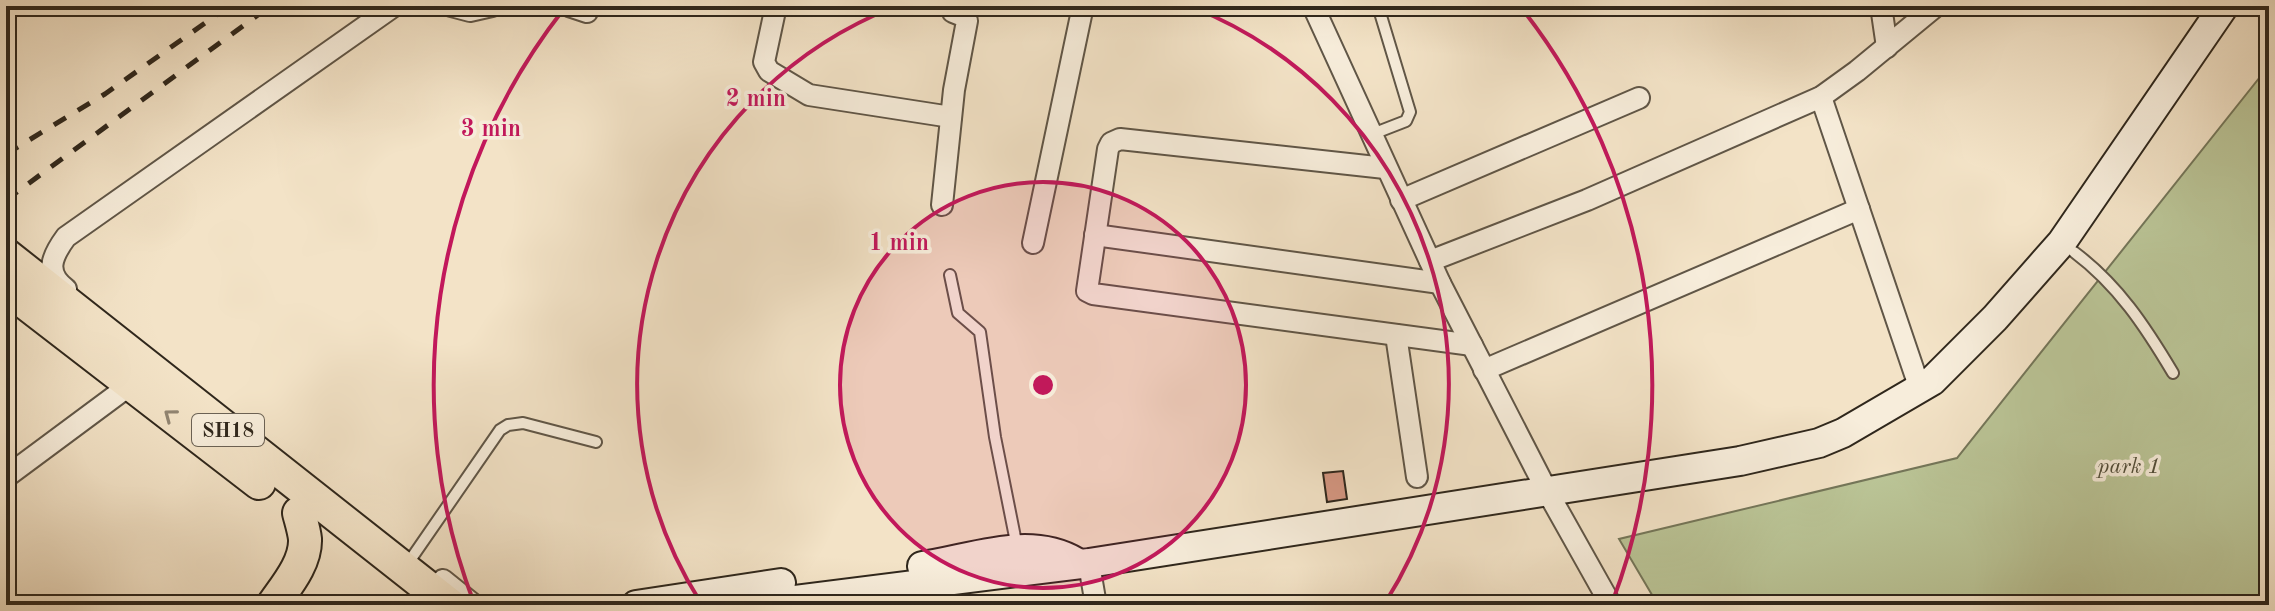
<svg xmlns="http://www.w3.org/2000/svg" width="2275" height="611" viewBox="0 0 2275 611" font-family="'Old Standard TT',serif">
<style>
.green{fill:#bac496;stroke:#747659;stroke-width:2}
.building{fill:#d49681;stroke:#2f271c;stroke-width:2}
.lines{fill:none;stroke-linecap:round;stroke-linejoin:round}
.lane-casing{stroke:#605647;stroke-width:14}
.street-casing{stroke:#605647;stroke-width:24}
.secondary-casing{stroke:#2f271c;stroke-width:32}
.primary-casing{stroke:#2f271c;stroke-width:36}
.lane{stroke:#f7eddb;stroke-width:10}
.street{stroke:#f7eddb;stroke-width:20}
.secondary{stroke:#f7eddb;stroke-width:28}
.primary{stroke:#f3e3c7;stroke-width:32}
.rail{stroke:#2f271c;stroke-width:5;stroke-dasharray:14 14;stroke-linecap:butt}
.oneway{stroke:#918572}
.ring{fill:none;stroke:#c2185b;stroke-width:4}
.labels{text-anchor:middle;stroke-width:7;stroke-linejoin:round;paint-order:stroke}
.shield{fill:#f7eddb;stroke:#6b6255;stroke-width:2}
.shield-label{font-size:20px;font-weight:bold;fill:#2f271c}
.park-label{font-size:22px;font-style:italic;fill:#524e3a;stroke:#f7eddb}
.centre{fill:#c2185b;stroke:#f7eddb;stroke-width:4}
.ring-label{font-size:24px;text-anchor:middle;font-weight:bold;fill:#c2185b;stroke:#f7eddb;stroke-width:7;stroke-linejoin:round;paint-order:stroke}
</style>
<rect width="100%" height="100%" fill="#f3e3c7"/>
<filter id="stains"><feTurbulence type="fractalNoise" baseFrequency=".0025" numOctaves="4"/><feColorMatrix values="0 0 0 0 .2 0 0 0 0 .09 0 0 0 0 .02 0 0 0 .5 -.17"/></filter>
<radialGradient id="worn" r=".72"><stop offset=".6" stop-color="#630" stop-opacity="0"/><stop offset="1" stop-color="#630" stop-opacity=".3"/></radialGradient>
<!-- green -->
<polygon class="green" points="2260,77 2269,87 2269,605 1658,605 1619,539 1957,458"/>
<!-- building -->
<polygon class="building" points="1343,471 1347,499 1327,502 1323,473"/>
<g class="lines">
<!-- lane casing -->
<g class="lane-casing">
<g id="lane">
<polyline points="1370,135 1406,121 1410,112 1378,6"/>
<path d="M2074,252C2118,285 2145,326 2173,373"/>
<polyline points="950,275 958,313 980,332 995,437 1017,547"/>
<polyline points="413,556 500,430 508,425 523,423 596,442"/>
</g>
</g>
<!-- street casing -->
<g class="street-casing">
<g id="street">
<polyline points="451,6 470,11 492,6"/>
<polyline points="569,6 587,12"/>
<polyline points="776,6 764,62 769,71 809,95 951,117"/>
<polyline points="1313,6 1440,283 1547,491 1611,605"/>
<polyline points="1881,6 1887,47"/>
<polyline points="1821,97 1920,389"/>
<polyline points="1385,168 1120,139 1111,143 1108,149 1087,291 1093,294 1472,345"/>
<polyline points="1401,200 1639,98"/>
<polyline points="942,205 954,90 967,21 963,16 953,12 953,6"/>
<polyline points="1095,235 1440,283"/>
<polyline points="1033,243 1083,6"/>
<polyline points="1430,261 1587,200 1821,97 1857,71 1936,6"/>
<path d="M66,289C44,273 52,256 66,237L394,6"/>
<polyline points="1396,335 1417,477"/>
<polyline points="1484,370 1859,209"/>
<polyline points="6,477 130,385"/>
<polyline points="1091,576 1096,605"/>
<polyline points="443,580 474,605"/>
</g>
</g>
<!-- secondary casing -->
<g class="secondary-casing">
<g id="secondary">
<path d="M922,566C972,559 1029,534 1076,562"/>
<polyline points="636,605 781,583"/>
<polyline points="755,605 1089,563 1740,461 1819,443 1843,433 1932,381 1995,318 2062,242 2224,6"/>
</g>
</g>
<!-- primary casing -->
<g class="primary-casing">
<g id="primary">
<polyline points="6,255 450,605"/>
<polyline points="6,288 259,483"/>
<path d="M273,605C286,586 306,563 305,539C304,530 301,521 299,513"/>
</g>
</g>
<!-- lane -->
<use href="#lane" class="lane"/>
<!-- street -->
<use href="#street" class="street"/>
<!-- secondary -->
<use href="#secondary" class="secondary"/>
<!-- primary -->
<use href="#primary" class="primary"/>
<!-- rail -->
<g class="rail">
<polyline points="6,154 105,94 229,6"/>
<polyline points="6,200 270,6"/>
</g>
</g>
<!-- one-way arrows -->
<defs><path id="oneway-chevron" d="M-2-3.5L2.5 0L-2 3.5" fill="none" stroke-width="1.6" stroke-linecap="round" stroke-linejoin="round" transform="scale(2)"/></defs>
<use class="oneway" href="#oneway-chevron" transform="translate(170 415) rotate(-143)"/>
<!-- distance rings -->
<circle cx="1043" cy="385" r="203" fill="#c2185b" fill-opacity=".12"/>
<g class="ring">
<circle cx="1043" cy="385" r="203"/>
<path d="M701 603A406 406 0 0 1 894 7M1192 7A406 406 0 0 1 1385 603"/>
<path d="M474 603A609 609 0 0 1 563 10M1523 10A609 609 0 0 1 1612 603"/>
</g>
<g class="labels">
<!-- shield labels -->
<rect class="shield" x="192" y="414" width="72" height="32" rx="6"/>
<g class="shield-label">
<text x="228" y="437">SH18</text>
</g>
<!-- park labels -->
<g class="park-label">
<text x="2129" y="473">park 1</text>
</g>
</g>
<circle cx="1043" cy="385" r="12" class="centre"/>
<g class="ring-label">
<text x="756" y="106">2 min</text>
<text x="491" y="136">3 min</text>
<text x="899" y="250">1 min</text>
</g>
<!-- margin -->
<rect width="2275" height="611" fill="none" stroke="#f3e3c7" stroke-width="32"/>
<rect x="8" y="8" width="2259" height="595" fill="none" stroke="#2f271c" stroke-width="4"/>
<rect x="16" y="16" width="2243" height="579" fill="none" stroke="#2f271c" stroke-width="2"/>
<rect width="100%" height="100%" filter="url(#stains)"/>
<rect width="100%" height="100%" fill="url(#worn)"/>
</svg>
